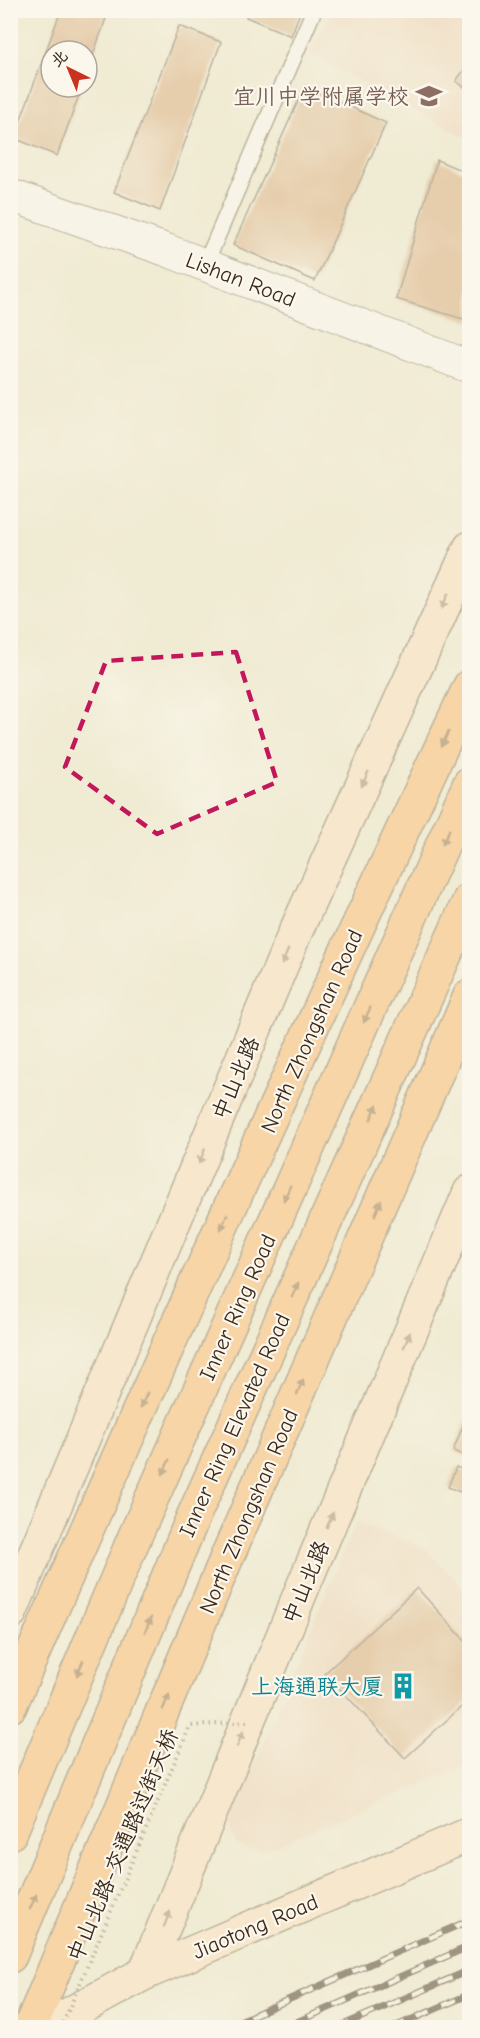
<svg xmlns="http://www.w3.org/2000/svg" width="480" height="2038" viewBox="0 0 480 2038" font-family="'Comic Neue','LXGW WenKai TC',sans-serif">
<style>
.built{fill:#f1d5bd}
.building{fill:#d9a97c}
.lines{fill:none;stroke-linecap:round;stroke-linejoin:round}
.service-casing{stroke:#7a6e5d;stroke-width:18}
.minor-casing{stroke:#7a6e5d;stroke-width:34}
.secondary-casing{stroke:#7a6e5d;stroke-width:36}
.primary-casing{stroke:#7a6e5d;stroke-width:36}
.trunk-casing{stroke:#7a6e5d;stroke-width:36}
.service{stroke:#fff;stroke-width:15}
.minor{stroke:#fff;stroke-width:32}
.secondary{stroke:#ffe4c6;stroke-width:33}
.primary{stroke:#ffbb71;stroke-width:33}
.trunk{stroke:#ffbb71;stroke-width:33}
.rail-casing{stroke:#3b2a1e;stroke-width:7}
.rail{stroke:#fbf7ec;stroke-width:4.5;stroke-dasharray:14;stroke-linecap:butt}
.path-bridge{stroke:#7a6e5d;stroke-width:4;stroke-dasharray:1.5 4.5;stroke-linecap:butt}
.oneway{fill:#9d8772}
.oneway2{fill:#936b43}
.marked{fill:none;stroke:#c2185b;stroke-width:4.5;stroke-dasharray:12 8;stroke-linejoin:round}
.labels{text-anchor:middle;stroke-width:4.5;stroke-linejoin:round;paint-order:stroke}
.education-label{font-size:22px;fill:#785e54;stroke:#fbf7ec;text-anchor:end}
.street-label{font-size:22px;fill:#3b2a1e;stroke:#fbf7ec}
.culture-label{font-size:22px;fill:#0d838f;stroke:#fbf7ec;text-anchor:end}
</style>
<rect width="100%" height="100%" fill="#fbf7ec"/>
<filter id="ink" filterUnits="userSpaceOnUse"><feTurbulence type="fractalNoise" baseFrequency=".0167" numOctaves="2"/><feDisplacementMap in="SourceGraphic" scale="12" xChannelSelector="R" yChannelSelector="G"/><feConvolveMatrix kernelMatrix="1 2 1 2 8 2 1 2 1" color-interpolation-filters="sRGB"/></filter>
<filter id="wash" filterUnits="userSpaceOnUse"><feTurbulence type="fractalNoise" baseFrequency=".008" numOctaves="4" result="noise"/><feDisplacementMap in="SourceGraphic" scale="24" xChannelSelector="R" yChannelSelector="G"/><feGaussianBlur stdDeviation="1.35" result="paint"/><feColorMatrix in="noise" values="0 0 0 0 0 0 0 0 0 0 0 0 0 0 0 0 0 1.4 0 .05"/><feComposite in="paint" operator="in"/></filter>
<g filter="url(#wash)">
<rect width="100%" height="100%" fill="#f0ebd3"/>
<!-- built -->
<g class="built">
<polygon points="332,11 469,11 469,139 309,54"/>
<polygon points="356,1521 424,1548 469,1593 469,1764 262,1851 248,1850 237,1844 231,1833 231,1820"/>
</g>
<g id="blocks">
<!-- building -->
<g class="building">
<polygon points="61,10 109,10 87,72 87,51 51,51 51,87 82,87 57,156 14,138"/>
<polygon points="248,10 301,10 291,36 246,17"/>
<polygon points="179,26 221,42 160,211 114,192"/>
<polygon points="470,62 470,91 456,81"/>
<polygon points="305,86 386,123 315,281 233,245"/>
<polygon points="437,160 470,174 470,321 396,299"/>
<polygon points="465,1420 470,1422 470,1458 453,1451"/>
<polygon points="456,1467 470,1472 470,1496 448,1487"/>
<polygon points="417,1588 470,1646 470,1699 405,1758 325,1673"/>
</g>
</g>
</g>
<g filter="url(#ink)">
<use href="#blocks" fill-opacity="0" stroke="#7a6e5d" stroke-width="1.5"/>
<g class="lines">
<!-- service casing -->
<g class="service-casing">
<polyline id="service" points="205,265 314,10"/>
</g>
<!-- minor casing -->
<g class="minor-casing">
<polyline id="minor" points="10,195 166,250 470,367"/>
</g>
<!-- secondary casing -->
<g class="secondary-casing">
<g id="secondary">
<polyline points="10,1613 295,933 470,548"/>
<polyline points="145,1973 302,1589 470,1192"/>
<polyline points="44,2028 145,1973 470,1834"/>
</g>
</g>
<!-- primary casing -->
<g class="primary-casing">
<g id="primary">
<path d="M10,1706C158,1364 311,1023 470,686"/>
<polyline points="30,2028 227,1557 470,996"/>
</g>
</g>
<!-- trunk casing -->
<g class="trunk-casing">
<g id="trunk">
<polyline points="10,1833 135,1536 470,783"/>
<polyline points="10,1956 194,1515 470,899"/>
</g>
</g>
<!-- service -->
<use href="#service" class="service"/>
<!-- minor -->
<use href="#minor" class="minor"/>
<!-- secondary -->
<use href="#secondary" class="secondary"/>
<!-- primary -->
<use href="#primary" class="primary"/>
<!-- trunk -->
<use href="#trunk" class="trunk"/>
<!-- rail casing -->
<g class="rail-casing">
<g id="rail">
<polyline points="224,2028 470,1920"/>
<polyline points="283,2028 470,1946"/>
<polyline points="336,2028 470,1970"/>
<polyline points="392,2028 470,1994"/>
</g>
</g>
<!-- rail -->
<use href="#rail" class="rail"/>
<!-- path-bridge -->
<polyline class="path-bridge" points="61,2028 190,1726 247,1722"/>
</g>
<!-- one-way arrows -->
<defs><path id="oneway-solid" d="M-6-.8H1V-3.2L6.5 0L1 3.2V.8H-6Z" transform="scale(1.5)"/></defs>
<g class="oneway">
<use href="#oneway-solid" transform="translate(445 601) rotate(114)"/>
<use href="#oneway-solid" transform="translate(365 779) rotate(114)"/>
<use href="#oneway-solid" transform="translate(285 957) rotate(113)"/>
<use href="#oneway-solid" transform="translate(202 1156) rotate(113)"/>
<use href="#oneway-solid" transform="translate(407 1340) rotate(-67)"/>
<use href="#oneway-solid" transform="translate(330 1520) rotate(-67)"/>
<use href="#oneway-solid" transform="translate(240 1739) rotate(-68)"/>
<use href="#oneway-solid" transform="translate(167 1919) rotate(-68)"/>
</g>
<g class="oneway2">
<use href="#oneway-solid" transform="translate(445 739) rotate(115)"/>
<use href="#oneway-solid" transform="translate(446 837) rotate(114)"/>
<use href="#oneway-solid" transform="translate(367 1015) rotate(114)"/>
<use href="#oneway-solid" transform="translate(374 1112) rotate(-66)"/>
<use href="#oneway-solid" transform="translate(287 1193) rotate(114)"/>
<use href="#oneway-solid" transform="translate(378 1208) rotate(-67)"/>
<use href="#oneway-solid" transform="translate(224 1222) rotate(114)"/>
<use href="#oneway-solid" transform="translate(295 1290) rotate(-66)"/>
<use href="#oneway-solid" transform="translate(300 1387) rotate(-67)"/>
<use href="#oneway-solid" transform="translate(144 1400) rotate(114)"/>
<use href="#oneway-solid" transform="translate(166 1467) rotate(114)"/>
<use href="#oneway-solid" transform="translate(148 1625) rotate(-67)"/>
<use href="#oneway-solid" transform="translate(80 1668) rotate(113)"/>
<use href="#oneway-solid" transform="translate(166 1702) rotate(-67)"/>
<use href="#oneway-solid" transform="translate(33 1902) rotate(-67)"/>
</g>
</g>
<!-- marked area -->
<path d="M0 0H480V2038H0ZM236,652L277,782L157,834L65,767L106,661Z" fill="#f0ebd3" fill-opacity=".55" fill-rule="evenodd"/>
<path class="marked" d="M236,652L277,782L157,834L65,767L106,661Z"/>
<!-- icons -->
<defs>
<g id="school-bare" transform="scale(2.07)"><path d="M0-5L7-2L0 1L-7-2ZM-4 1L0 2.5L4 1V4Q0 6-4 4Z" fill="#8d6e63" stroke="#fbf7ec" stroke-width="2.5" paint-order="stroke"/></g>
<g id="building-bare" transform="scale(2.07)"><path d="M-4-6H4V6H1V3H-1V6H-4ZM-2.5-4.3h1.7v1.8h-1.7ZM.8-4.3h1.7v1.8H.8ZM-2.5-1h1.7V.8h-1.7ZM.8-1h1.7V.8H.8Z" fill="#0f9aa8" stroke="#fbf7ec" stroke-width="2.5" paint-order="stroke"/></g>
</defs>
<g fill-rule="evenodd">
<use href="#school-bare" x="429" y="96"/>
<use href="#building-bare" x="403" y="1686"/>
</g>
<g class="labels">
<!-- education labels -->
<g class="education-label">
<text x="409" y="104">宜川中学附属学校</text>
</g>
<!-- street labels -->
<g class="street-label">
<text transform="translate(241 279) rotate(21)" y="8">Lishan Road</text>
<text transform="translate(311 1031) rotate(-66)" y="8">North Zhongshan Road</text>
<text transform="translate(235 1078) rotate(-67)" y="8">中山北路</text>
<text transform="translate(237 1307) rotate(-66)" y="8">Inner Ring Road</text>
<text transform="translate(234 1425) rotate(-66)" y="8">Inner Ring Elevated Road</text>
<text transform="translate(248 1511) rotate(-67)" y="8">North Zhongshan Road</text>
<text transform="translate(305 1582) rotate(-67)" y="8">中山北路</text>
<text transform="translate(122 1845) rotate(-67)" y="8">中山北路-交通路过街天桥</text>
<text transform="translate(255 1926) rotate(-23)" y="8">Jiaotong Road</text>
</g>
<!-- culture labels -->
<g class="culture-label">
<text x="383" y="1694">上海通联大厦</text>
</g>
</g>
<!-- margin -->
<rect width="480" height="2038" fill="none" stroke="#fbf7ec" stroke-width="36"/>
<!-- north arrow -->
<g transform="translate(69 69) rotate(317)"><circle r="28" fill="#fbf7ec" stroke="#aea59a" stroke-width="1.5"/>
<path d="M0-4.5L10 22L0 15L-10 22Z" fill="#c8321e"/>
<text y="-9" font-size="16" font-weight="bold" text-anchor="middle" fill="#3b2a1e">北</text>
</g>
</svg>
